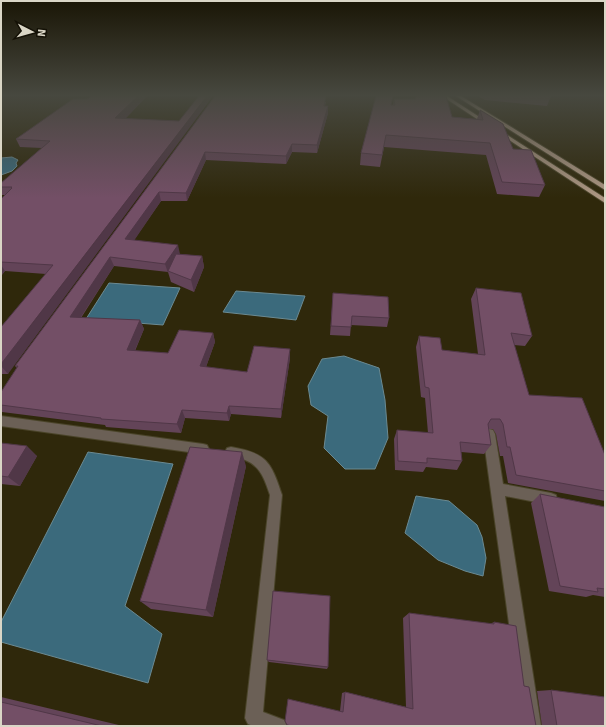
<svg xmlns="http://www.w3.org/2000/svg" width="606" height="727" viewBox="0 0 606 727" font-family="Signika,sans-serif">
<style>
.water{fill:#3b6a7c;stroke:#6b8a92}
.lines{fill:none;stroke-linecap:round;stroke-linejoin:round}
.minor-casing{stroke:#4a4429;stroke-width:2}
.primary-casing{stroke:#4a4429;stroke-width:2}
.minor{fill:#6b6056;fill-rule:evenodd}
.primary{fill:#ad9783;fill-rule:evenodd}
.wall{fill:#634458}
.shaded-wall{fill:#503747}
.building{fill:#734f66;stroke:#503747}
</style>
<rect width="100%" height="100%" fill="#2f280b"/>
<!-- water -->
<g class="water">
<polygon points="12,157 18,160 16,163 17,166 12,171 1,175 1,158"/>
<polygon points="109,283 180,288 163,325 86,319"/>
<polygon points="236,291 305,296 296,320 223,312"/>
<polygon points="344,356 379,368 385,400 388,438 375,469 345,469 324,448 328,416 311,405 308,386 322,359"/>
<polygon points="88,452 173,464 125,606 162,634 148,683 1,642 1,622"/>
<polygon points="416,496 449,501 477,525 482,537 486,558 483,576 465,571 438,560 405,533"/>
</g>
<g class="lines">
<!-- minor casing -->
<g class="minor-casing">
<g id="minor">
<polygon points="1,416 203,444 207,445 209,449 207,453 203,454 1,426"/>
<polygon points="489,429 493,430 495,434 503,484 551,493 556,495 557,499 556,503 551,505 505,496 541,726 523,726 483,434 485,430"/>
<path d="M231,447C267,453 271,462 282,495L263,712L284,720L287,726H253L248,724L245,718L270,495C265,481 261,466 245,460C239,458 233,458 227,456L225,452L227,448Z"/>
</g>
</g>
<!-- primary casing -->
<g class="primary-casing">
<g id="primary">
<polygon points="442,96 447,96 605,198 605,203"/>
<polygon points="456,96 461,96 605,185 605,190"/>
</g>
</g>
<!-- minor -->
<use href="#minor" class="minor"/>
<!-- primary -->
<use href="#primary" class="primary"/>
</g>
<!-- wall -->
<g class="wall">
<polygon points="92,96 147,96 125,119 8,374 1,374 1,327 46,274 5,271 1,276 1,198 5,195 2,195 1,193 1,183 42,148 20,147 16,139 87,99"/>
<polygon points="215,96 326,102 325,106 328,106 328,113 317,153 292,152 286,164 206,160 187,201 161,201 134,240 180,254 202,256 204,267 194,292 171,282 168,272 114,266 81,318 140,320 144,329 135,351 168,353 213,333 215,342 206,367 247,372 290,349 290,358 281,418 231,414 229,421 185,418 181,433 106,427 105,425 2,412 1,411 1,392 17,368 15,366"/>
<polygon points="417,96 446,96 452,117 477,119 480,110 513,149 545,185 539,197 497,194 486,155 384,147 380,167 360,165 361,153 392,105 393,105 394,99 415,99 415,97 417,97"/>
<polygon points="478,96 551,96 547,106 485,100"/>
<polygon points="476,288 532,336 525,346 514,345 529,395 605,455 605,501 508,483 503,456 500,456 496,434 493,429 488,429 491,445 484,454 461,452 462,461 457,470 426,467 423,472 395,470 394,439 397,430 428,433 425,398 421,397 416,347 419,336 442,350 478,354 471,299"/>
<polygon points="333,293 389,318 387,327 351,325 350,336 330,335"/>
<polygon points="1,443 37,456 20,486 1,484"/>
<polygon points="246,466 213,617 151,609 140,601"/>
<polygon points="540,494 605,507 605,597 593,595 586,597 549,591 531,503"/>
<polygon points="409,613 490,624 494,622 524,686 536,726 292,726 340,711 342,693 345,692 406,707 403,618"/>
<polygon points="267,660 328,667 327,669 269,662"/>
<polygon points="551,690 605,726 542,726 537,691"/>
<polygon points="1,697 123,726 1,726"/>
</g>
<!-- shaded-wall -->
<g class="shaded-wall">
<polygon points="138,96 147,96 118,126 115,118"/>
<polygon points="207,96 213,96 8,374 1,366 1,364"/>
<polygon points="328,106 328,113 317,153 317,145"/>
<polygon points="292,144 292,152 286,164 286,156"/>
<polygon points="205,152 206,160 187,201 186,193"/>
<polygon points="159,192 161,201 129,248 125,239"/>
<polygon points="178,245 180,254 169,271 168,271 168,273 165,264"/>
<polygon points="202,256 204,267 194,292 191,280"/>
<polygon points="110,257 114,266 75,326 70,317"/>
<polygon points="1,265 5,271 1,276"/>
<polygon points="140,320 144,329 131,359 127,350"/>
<polygon points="213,333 215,342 203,375 200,366"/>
<polygon points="290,349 290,358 281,418 281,409"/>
<polygon points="229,406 231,414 229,421 227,413"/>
<polygon points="182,410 185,418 181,433 177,424"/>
<polygon points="27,446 37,456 20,486 8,477"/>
<polygon points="242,452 246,466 213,617 206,610"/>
</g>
<!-- building -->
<g class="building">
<polygon points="92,96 138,96 115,118 179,121 199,96 207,96 1,364 1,327 53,265 1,262 1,199 12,188 11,188 12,187 1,187 1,183 50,141 16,139 73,99 87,99"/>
<polygon points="215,96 326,96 324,106 328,106 317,145 292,144 286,156 205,152 186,193 159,192 125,239 178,245 165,264 110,257 70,317 140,320 127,350 168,353 179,330 213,333 200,366 247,372 254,346 290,349 281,409 229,406 227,413 182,410 177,424 101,419 101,418 1,405 1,392 18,366 15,366"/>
<polygon points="376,96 393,96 391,105 395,105 394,99 416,99 415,97 422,97 422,96 446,96 452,117 483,120 480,110 503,124 513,149 531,150 545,185 502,182 490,143 386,135 382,155 361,153"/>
<polygon points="176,254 202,256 191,280 168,271"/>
<polygon points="476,288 521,293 532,336 511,333 529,395 582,398 605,455 605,491 516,475 510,447 507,447 503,424 500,419 491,419 488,424 491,445 460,442 462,461 427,458 427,463 398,461 397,430 433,433 429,388 425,387 419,336 440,338 442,350 485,355"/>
<polygon points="333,293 388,297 389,318 352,316 351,327 331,326"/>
<polygon points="1,443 27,446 8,477 1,476"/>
<polygon points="190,447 242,452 206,610 140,601"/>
<polygon points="540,494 605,507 605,589 597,588 598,592 560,586"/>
<polygon points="273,591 330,596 328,667 267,660"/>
<polygon points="409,613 494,624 494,622 516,626 524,686 529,687 536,726 292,726 287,725 285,721 288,699 343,712 345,692 413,709"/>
<polygon points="551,690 605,697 605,726 557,726"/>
<polygon points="1,702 102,726 1,726"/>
</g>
<!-- sky -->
<linearGradient id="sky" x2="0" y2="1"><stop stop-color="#1a1606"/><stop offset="0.48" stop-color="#47483f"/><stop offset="1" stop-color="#47483f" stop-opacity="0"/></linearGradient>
<rect width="606" height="198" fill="url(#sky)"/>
<!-- border -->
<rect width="606" height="727" fill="none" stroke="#dad6c6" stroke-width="4"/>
<!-- north arrow -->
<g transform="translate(32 32) rotate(96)" stroke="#141106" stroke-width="3" paint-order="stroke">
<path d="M0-3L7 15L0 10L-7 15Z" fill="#dad6c6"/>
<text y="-6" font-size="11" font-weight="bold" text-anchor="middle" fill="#dad6c6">N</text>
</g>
</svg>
